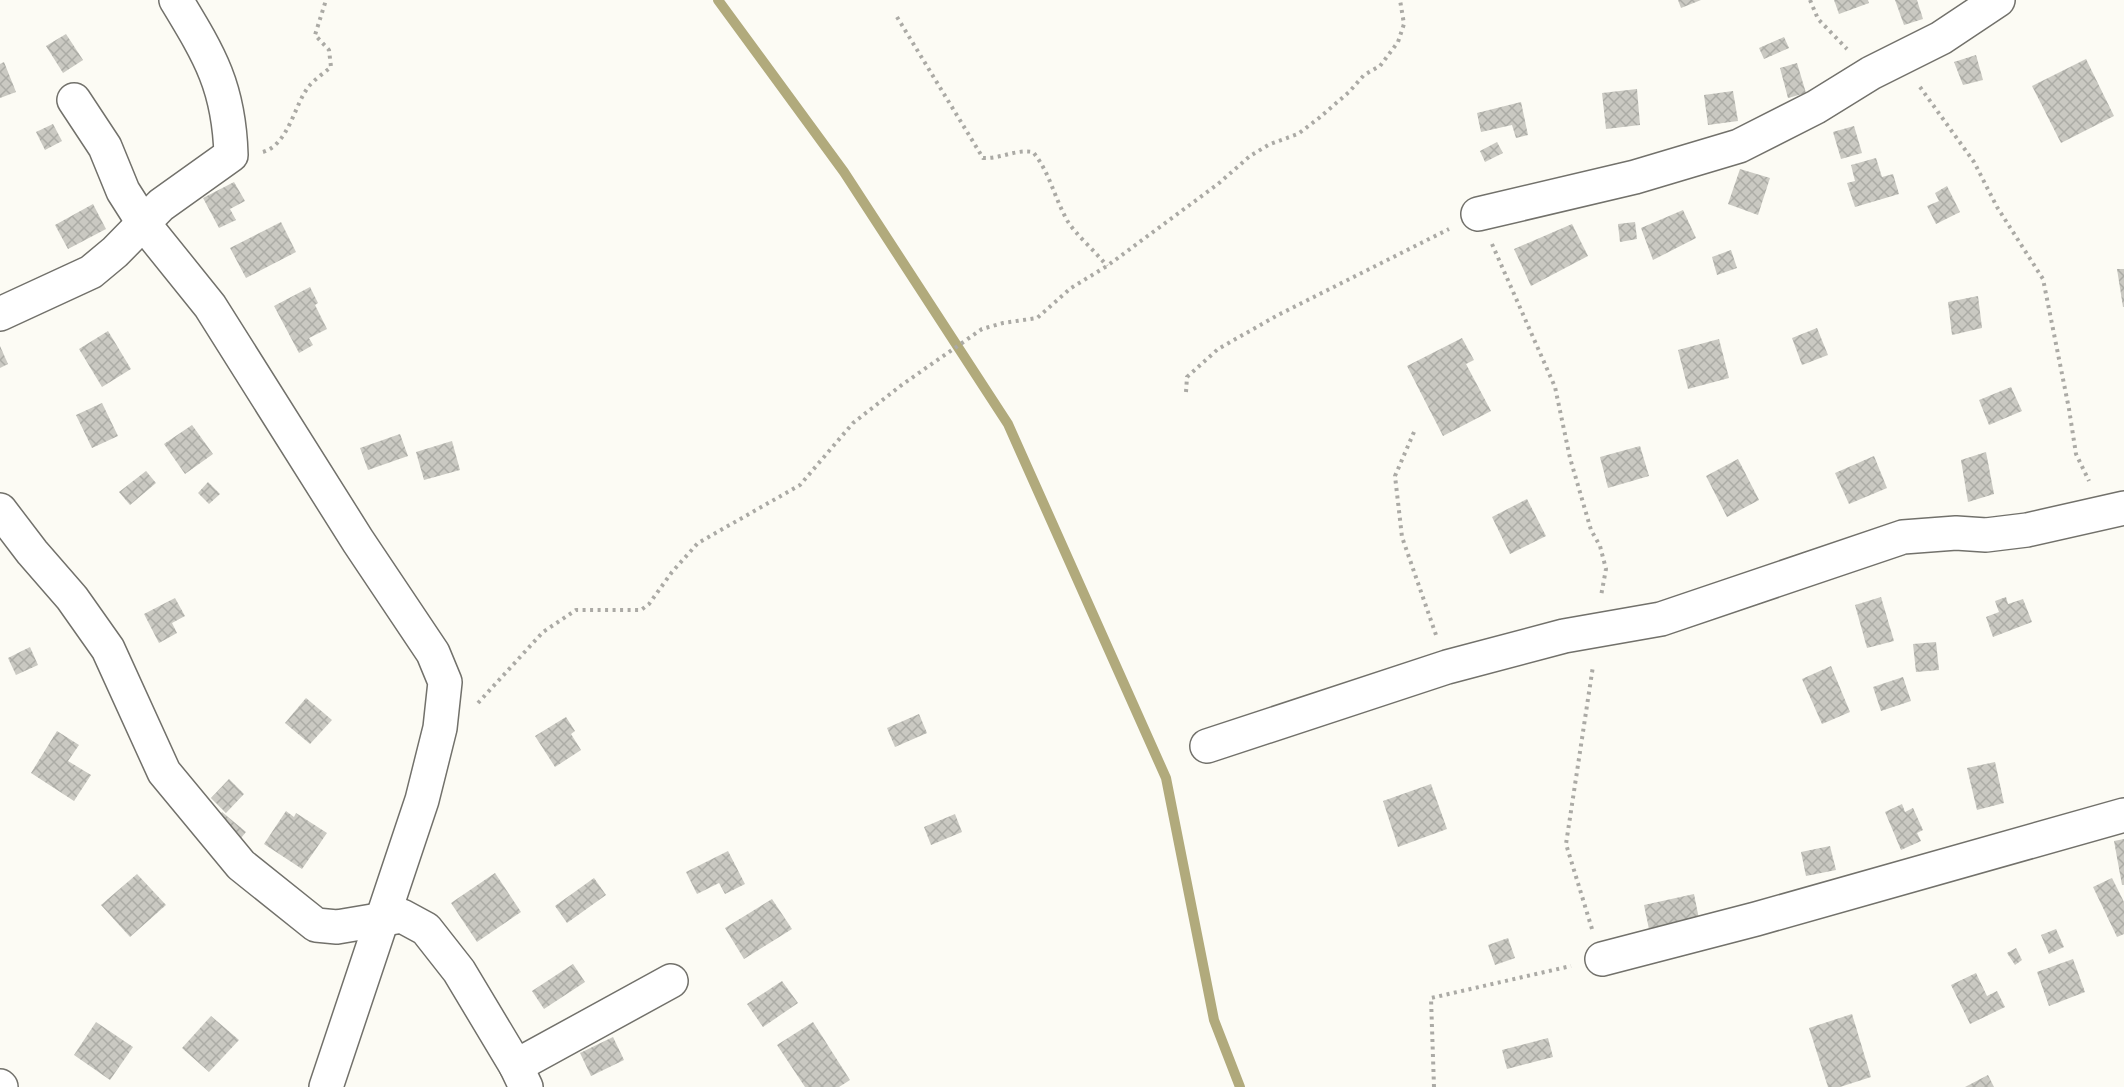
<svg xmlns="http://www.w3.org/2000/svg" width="2124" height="1087" viewBox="0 0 2124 1087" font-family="Bitter,serif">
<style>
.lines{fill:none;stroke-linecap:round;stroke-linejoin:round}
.stream{stroke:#b1aa7c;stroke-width:10}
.building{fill:url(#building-cross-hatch)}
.minor-casing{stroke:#72716b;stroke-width:36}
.path{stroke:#abaaa5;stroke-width:4;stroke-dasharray:3 4.5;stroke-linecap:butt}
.minor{stroke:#fff;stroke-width:33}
</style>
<defs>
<pattern id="building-cross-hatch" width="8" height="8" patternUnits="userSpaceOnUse" patternTransform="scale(1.5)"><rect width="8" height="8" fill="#cac9c2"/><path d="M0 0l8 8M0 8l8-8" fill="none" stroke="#acaca6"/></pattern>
</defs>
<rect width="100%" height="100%" fill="#fcfbf4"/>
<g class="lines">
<!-- stream -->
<polyline class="stream" points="718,0 844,172 1008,424 1166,778 1214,1020 1240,1087"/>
</g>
<!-- building -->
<g class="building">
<polygon points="1678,0 1701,0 1681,8"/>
<polygon points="1834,0 1868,0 1869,3 1839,14"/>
<polygon points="1895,0 1917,0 1923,19 1904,25"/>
<polygon points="66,34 83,60 63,73 46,46"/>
<polygon points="1784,37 1789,48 1764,59 1759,48"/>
<polygon points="1976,55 1983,80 1963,85 1954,62"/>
<polygon points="2086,59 2114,116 2061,143 2032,86"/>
<polygon points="4,62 16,92 0,98 0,64"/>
<polygon points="1797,63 1806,93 1788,98 1780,68"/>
<polygon points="1637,89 1640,125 1606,129 1602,93"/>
<polygon points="1733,91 1738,121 1708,125 1704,95"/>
<polygon points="1521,102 1528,135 1516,138 1512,125 1481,132 1477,113"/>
<polygon points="53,124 62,141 45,150 36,132"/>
<polygon points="1854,126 1862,153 1841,159 1833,132"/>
<polygon points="1497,142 1503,153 1485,162 1480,151"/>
<polygon points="1876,158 1882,177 1893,174 1899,194 1855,207 1847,183 1855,181 1851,165"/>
<polygon points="1740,169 1770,178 1758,215 1728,204"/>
<polygon points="234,182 245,201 230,209 236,220 219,228 203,198"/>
<polygon points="1947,186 1960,212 1936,224 1927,206 1939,201 1935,193"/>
<polygon points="93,204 106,229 68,249 55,225"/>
<polygon points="1683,210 1696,238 1653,260 1641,228"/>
<polygon points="281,222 296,252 246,278 230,248"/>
<polygon points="1635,222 1637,239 1620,242 1618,224"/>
<polygon points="1572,224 1588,256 1531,286 1514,249"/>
<polygon points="1731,250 1737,268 1717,275 1712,257"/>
<polygon points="2117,269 2124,269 2124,307 2123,307"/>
<polygon points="310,287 318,303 315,305 327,329 309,338 313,345 299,353 274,306"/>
<polygon points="1978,296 1982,328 1952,335 1948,302"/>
<polygon points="1817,328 1828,355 1802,365 1792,338"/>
<polygon points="108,331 131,369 102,387 79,349"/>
<polygon points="1462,338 1474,360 1466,364 1491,411 1443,436 1407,366"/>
<polygon points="1719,339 1729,378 1688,389 1678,350"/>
<polygon points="0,346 8,364 0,368"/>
<polygon points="2011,387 2022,411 1989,425 1979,400"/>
<polygon points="102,403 118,436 92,448 76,415"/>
<polygon points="192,425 213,454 185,474 164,444"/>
<polygon points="400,434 408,456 368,470 360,448"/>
<polygon points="452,441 460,470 424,480 416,452"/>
<polygon points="1640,446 1649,476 1608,488 1600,457"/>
<polygon points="1986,452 1994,494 1968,502 1961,460"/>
<polygon points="1874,456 1887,488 1849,504 1835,473"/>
<polygon points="1738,459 1759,500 1727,517 1706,476"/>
<polygon points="146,471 156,483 130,505 119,492"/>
<polygon points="208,482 220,494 209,504 198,493"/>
<polygon points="1527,499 1546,536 1510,554 1492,517"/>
<polygon points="1881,597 1894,641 1867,648 1855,605"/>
<polygon points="2006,597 2008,604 2023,599 2032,622 1993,637 1986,617 1999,612 1995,601"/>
<polygon points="175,598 185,616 172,623 177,633 159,643 144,614"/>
<polygon points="1936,642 1939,670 1916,672 1913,644"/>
<polygon points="30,647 38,665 16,675 8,658"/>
<polygon points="1831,666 1850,712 1822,724 1802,679"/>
<polygon points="1903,677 1911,701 1881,711 1873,687"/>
<polygon points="306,698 332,720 310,744 285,723"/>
<polygon points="919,714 927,733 895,747 887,728"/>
<polygon points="566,717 575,731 571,734 581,750 555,767 535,736"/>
<polygon points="57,731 79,745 68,761 91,775 74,801 31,773"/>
<polygon points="1995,762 2004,803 1977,810 1967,768"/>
<polygon points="229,779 244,794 226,813 211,798"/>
<polygon points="1431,784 1447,829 1398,847 1383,801"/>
<polygon points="1902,804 1905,812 1913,808 1923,830 1917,833 1921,841 1901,850 1885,812"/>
<polygon points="286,811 294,817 296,813 327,833 302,869 264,844"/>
<polygon points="222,812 246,832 235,845 212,825"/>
<polygon points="955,814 962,832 931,845 924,827"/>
<polygon points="2124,839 2124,885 2122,885 2114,841"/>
<polygon points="1830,846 1836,870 1806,876 1801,852"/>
<polygon points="728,851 745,884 725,894 719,883 697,894 686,872"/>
<polygon points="495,873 521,912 477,942 451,903"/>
<polygon points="137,874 166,905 130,937 101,905"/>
<polygon points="594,878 606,895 567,923 555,906"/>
<polygon points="2112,878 2124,902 2124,934 2117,937 2093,887"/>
<polygon points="1694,894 1700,924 1650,934 1644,905"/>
<polygon points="772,899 792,929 744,959 725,928"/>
<polygon points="2056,929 2064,947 2049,954 2041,935"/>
<polygon points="1508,938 1515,958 1495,965 1488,945"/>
<polygon points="2016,948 2022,960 2015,965 2007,953"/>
<polygon points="2073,959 2085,992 2049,1006 2037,972"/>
<polygon points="573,964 585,982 544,1009 532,991"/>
<polygon points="1976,973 1987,996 1997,991 2005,1007 1970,1024 1951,985"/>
<polygon points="782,981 798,1003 763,1027 747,1004"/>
<polygon points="1852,1014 1871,1077 1840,1087 1828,1087 1809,1028"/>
<polygon points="211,1016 239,1040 209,1072 182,1048"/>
<polygon points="96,1022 133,1047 110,1080 74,1055"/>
<polygon points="813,1022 850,1080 839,1087 805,1087 777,1045"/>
<polygon points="613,1037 624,1060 591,1076 580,1053"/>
<polygon points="1548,1038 1553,1057 1507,1069 1502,1050"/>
<polygon points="1988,1075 1994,1087 1965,1087"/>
</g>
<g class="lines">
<!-- minor casing -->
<g class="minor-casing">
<g id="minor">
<polyline points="74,100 105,147 123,191 144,224 210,306 358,541 433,653 445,682 440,728 422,800 326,1087"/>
<polyline points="1478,214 1635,177 1739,146 1816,107 1871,73 1941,38 1998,0"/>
<path d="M0,314L91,272L115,252L161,205L231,155C229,87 210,56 176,0"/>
<polyline points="0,510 32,552 72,598 108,649 164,772 241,865 316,925 337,927 402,916 426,929 459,971 516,1066 526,1087"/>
<polyline points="1207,746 1447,667 1564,636 1661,619 1903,537 1956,533 1986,535 2027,530 2124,508"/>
<polyline points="1602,959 1756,919 2124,815"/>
<polyline points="516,1066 671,981"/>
<polyline points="0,1086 1,1087"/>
</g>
</g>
<!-- path -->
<g class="path">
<polyline points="1810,0 1818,19 1847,49"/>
<path d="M897,17L983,158C1001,159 1015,149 1033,152C1050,173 1054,197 1067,220C1074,233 1097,253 1107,266"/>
<polyline points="1920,87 1974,162 1997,207 2043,279 2069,409 2076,454 2089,481"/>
<path d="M263,152C289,144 294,105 309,86C315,79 324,73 331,67L329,50L315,35L326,0"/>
<polyline points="1492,244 1555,387 1570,458 1591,530 1600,546 1606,569 1601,596"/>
<polyline points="1186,392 1187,377 1218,349 1278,315 1449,229"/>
<polyline points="1414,432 1395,476 1402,537 1436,635"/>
<polyline points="478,703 543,632 576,610 641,610 649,604 672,572 698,543 800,485 853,423 903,384 982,329 1003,323 1037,318 1071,288 1107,266 1218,184 1250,156 1270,144 1298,134 1319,118 1349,92 1364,75 1380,66 1398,42 1404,24 1400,0"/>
<polyline points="1592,929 1566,844 1593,666"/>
<polyline points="1434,1087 1431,998 1571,966"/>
</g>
<!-- minor -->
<use href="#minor" class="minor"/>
</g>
</svg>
